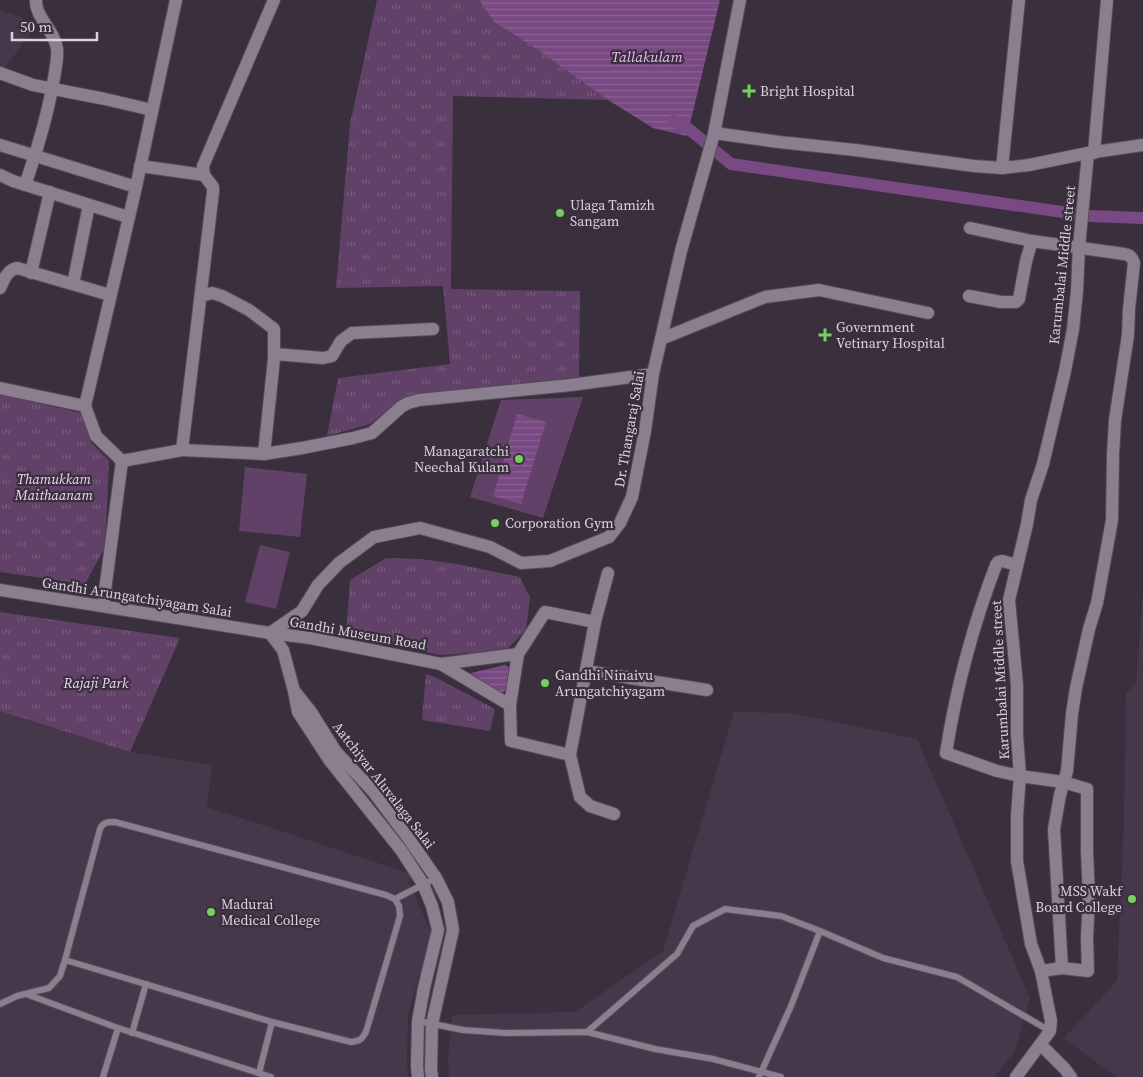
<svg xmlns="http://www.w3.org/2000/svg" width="1143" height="1077" viewBox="0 0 1143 1077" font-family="'Source Serif 4',serif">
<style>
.built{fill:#47374a}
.grass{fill:url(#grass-tufts)}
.pitch{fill:#614167}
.water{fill:url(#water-rules)}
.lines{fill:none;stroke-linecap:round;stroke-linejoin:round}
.canal{stroke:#784982;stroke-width:12}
.lane-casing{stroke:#554b57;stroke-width:8}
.street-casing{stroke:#554b57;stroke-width:14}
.secondary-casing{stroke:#554b57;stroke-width:14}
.lane{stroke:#8b7e8e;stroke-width:6}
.street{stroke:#8b7e8e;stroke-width:12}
.secondary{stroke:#8b7e8e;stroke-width:12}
.poi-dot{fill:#72d25d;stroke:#3a2f3d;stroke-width:2}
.labels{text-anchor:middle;stroke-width:4.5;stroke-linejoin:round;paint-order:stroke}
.poi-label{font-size:14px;fill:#d9d2db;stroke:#3a2f3d;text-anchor:start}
.street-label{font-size:14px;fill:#d9d2db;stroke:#3a2f3d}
.park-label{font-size:14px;font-style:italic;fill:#f0d5f6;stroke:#3a2f3d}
.water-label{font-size:15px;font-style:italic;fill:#efb9fb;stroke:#3a2f3d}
</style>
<defs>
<pattern id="grass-tufts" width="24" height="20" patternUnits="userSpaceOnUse" patternTransform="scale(1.25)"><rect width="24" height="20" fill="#614167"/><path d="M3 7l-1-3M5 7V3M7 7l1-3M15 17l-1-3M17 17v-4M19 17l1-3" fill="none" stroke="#775c7c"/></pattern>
<pattern id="water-rules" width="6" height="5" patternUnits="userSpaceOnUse" patternTransform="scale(1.25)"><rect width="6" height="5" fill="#784982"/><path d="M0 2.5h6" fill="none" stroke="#8b6293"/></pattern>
</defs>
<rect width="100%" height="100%" fill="#3a2f3d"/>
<!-- built -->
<g class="built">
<polygon points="0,10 22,17 31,32 0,75"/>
<polygon points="1143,591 1143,1077 1116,1077 1064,1038 1117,981 1124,817 1126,694 1136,682"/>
<polygon points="0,711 130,752 212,765 207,807 412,874 408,883 411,887 432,934 408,1014 407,1066 409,1077 0,1077"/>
<polygon points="734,712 792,713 917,739 1030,998 1015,1051 994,1077 449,1077 448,1058 452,1015 575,1012 663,951"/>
</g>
<!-- grass -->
<g class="grass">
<polygon points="377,0 479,0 494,22 535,48 608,100 453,96 451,289 580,291 579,377 406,396 370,424 327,436 338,378 450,364 443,286 336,288 350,124"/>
<polygon points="0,394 81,413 91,442 109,461 105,547 85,584 0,572"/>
<polygon points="386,558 421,559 457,564 520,577 530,598 526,630 505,651 440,655 346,635 350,580"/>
<polygon points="0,612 180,638 130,752 0,711"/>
<polygon points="426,674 435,677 495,709 490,731 422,720"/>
</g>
<!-- pitch -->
<g class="pitch">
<polygon points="583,397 543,518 470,497 501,400"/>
<polygon points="245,467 307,474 300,537 239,531"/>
<polygon points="260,545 290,552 276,609 245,602"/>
</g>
<!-- water -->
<g class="water">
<polygon points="479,0 720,0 687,136 653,128 608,100 535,48 494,22"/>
<polygon points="517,414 546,422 521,504 493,496"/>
<polygon points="505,665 510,668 507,689 502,693 467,674"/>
</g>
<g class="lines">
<!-- canal -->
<polyline class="canal" points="673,121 689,129 731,164 1090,216 1143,218"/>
<!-- lane casing -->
<g class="lane-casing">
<g id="lane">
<path d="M65,960L272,1022L351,1042C360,1041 362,1039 366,1032L400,916L399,906L395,899"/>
<polyline points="26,994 118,1028 271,1077"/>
<path d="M0,1004L17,996L49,988L60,976L65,960L100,829C103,822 108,822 115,822L386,895L395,899L436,878"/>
<polyline points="418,1021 463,1030 505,1033 587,1032 655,1049 713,1059 781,1077"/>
<polyline points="587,1032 677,954 693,926 725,909 781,916 820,931"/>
<polyline points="132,1033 146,984"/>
<polyline points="259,1073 272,1022"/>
<polyline points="103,1077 118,1028"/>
<polyline points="759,1077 791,1006 820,931 883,958 957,977 1050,1031"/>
</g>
</g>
<!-- street casing -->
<g class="street-casing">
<g id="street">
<polyline points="0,73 33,85 105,99 152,110"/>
<polyline points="714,133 779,142 855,150 974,166 1002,168 1029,165 1088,153 1143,145"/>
<polyline points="0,145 136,187"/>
<polyline points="1094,153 1107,0"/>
<polyline points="140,166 204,175"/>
<polyline points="1002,168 1019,0"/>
<polyline points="0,175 13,181 128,217"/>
<path d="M25,185C38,148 49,110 55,72C56,65 58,56 57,49C55,31 35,17 36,0"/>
<polyline points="970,228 1032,241"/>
<polyline points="31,273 50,192"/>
<polyline points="73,284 89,205"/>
<path d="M0,288C4,280 7,270 17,268L110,295"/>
<polyline points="201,296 212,293 222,296 249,310 274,329 274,359 264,454"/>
<path d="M969,296L1001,302H1016L1019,299L1026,261L1032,241L1124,254C1130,255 1132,257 1134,263L1129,309L1128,335L1115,420L1113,455L1112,520L1097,603L1089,629L1076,688L1072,714L1067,771L1060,795L1054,829L1062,968"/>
<polyline points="661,339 765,297 819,290 928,313"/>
<polyline points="274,354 323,358 332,356 341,341 352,333 433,329"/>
<polyline points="0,388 85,406"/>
<polyline points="182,450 264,454 302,448 353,438 372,433 401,407 408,403 419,400 571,385 653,374"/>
<polyline points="122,461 96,436 85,406 136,187 176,0"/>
<path d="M1017,565L1002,561L998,562L996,565C973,625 956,689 946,753L997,771L1020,776L1063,782L1087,789V851L1089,896L1087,938L1088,971L1062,968L1041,971"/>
<polyline points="103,606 122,461 182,450 213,192 213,187 204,175 203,166 274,0"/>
<polyline points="595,622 608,573"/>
<polyline points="270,633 310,638 441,664"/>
<polyline points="586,671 707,690"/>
<polyline points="510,705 441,664 518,654 545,612 595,622 570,755 511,741 510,705 518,654"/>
<polyline points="570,755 580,797 590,806 614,814"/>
<polyline points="1041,1045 1065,1069 1071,1077"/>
<polyline points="1016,1077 1050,1031 1051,1021 1041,971 1031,944 1017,861 1017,815 1020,776 1017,735 1017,685 1009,600 1027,524 1031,500 1043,464 1065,371 1073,329 1077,291 1079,247 1088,153"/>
</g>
</g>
<!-- secondary casing -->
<g class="secondary-casing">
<g id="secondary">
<polyline points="0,590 270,633"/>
<polyline points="270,633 302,611 318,585 339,563 374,537 420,528 490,547 521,563 550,561 609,537 620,523 632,497 645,431 653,374 681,251 714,134 740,0"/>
<polyline points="270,633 283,650 294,691 298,712 330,761 401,850 423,884 432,906 438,930 424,988 418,1021 417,1066 418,1077"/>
<polyline points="296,693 311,712 336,752 372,790 411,842 436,878 448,902 453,930 432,1024 431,1069 432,1077"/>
</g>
</g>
<!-- lane -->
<use href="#lane" class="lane"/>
<!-- street -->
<use href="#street" class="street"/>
<!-- secondary -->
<use href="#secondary" class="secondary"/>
</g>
<!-- markers -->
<g class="poi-dot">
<path d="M746.5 83.5h5v5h5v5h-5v5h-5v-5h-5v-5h5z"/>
<circle cx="560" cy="213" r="5"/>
<path d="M822.5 327.5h5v5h5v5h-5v5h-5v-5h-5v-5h5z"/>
<circle cx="519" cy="459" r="5"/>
<circle cx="495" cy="523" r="5"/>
<circle cx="545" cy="683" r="5"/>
<circle cx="1132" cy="899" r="5"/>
<circle cx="211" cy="912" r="5"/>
</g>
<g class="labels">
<!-- poi labels -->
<g class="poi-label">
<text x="760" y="96">Bright Hospital</text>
<text x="570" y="210">Ulaga Tamizh<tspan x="570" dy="16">Sangam</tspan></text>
<text x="836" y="332">Government<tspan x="836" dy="16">Vetinary Hospital</tspan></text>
<text x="509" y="456" text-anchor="end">Managaratchi<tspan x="509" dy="16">Neechal Kulam</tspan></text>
<text x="505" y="528">Corporation Gym</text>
<text x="555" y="680">Gandhi Ninaivu<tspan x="555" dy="16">Arungatchiyagam</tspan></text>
<text x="1122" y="896" text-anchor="end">MSS Wakf<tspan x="1122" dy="16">Board College</tspan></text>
<text x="221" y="909">Madurai<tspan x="221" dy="16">Medical College</tspan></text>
</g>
<!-- street labels -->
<g class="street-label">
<text transform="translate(1062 265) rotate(-84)" y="5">Karumbalai Middle street</text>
<text transform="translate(629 429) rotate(-80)" y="5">Dr. Thangaraj Salai</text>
<text transform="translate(137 597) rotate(9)" y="5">Gandhi Arungatchiyagam Salai</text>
<text transform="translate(358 633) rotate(10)" y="5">Gandhi Museum Road</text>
<text transform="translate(1000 680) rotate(-93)" y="5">Karumbalai Middle street</text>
<text transform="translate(384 785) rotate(52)" y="5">Aatchiyar Aluvalaga Salai</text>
</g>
<!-- park labels -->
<g class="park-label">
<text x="54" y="484">Thamukkam<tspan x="54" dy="16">Maithaanam</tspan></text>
<text x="96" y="688">Rajaji Park</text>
</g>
<!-- water labels -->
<g class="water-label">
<text x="647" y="62">Tallakulam</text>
</g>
</g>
<!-- scale -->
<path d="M12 32v8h85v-8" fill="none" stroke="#d9d2db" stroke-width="2.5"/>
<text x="20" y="32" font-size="15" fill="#d9d2db" stroke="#3a2f3d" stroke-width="4" paint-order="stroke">50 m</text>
</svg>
